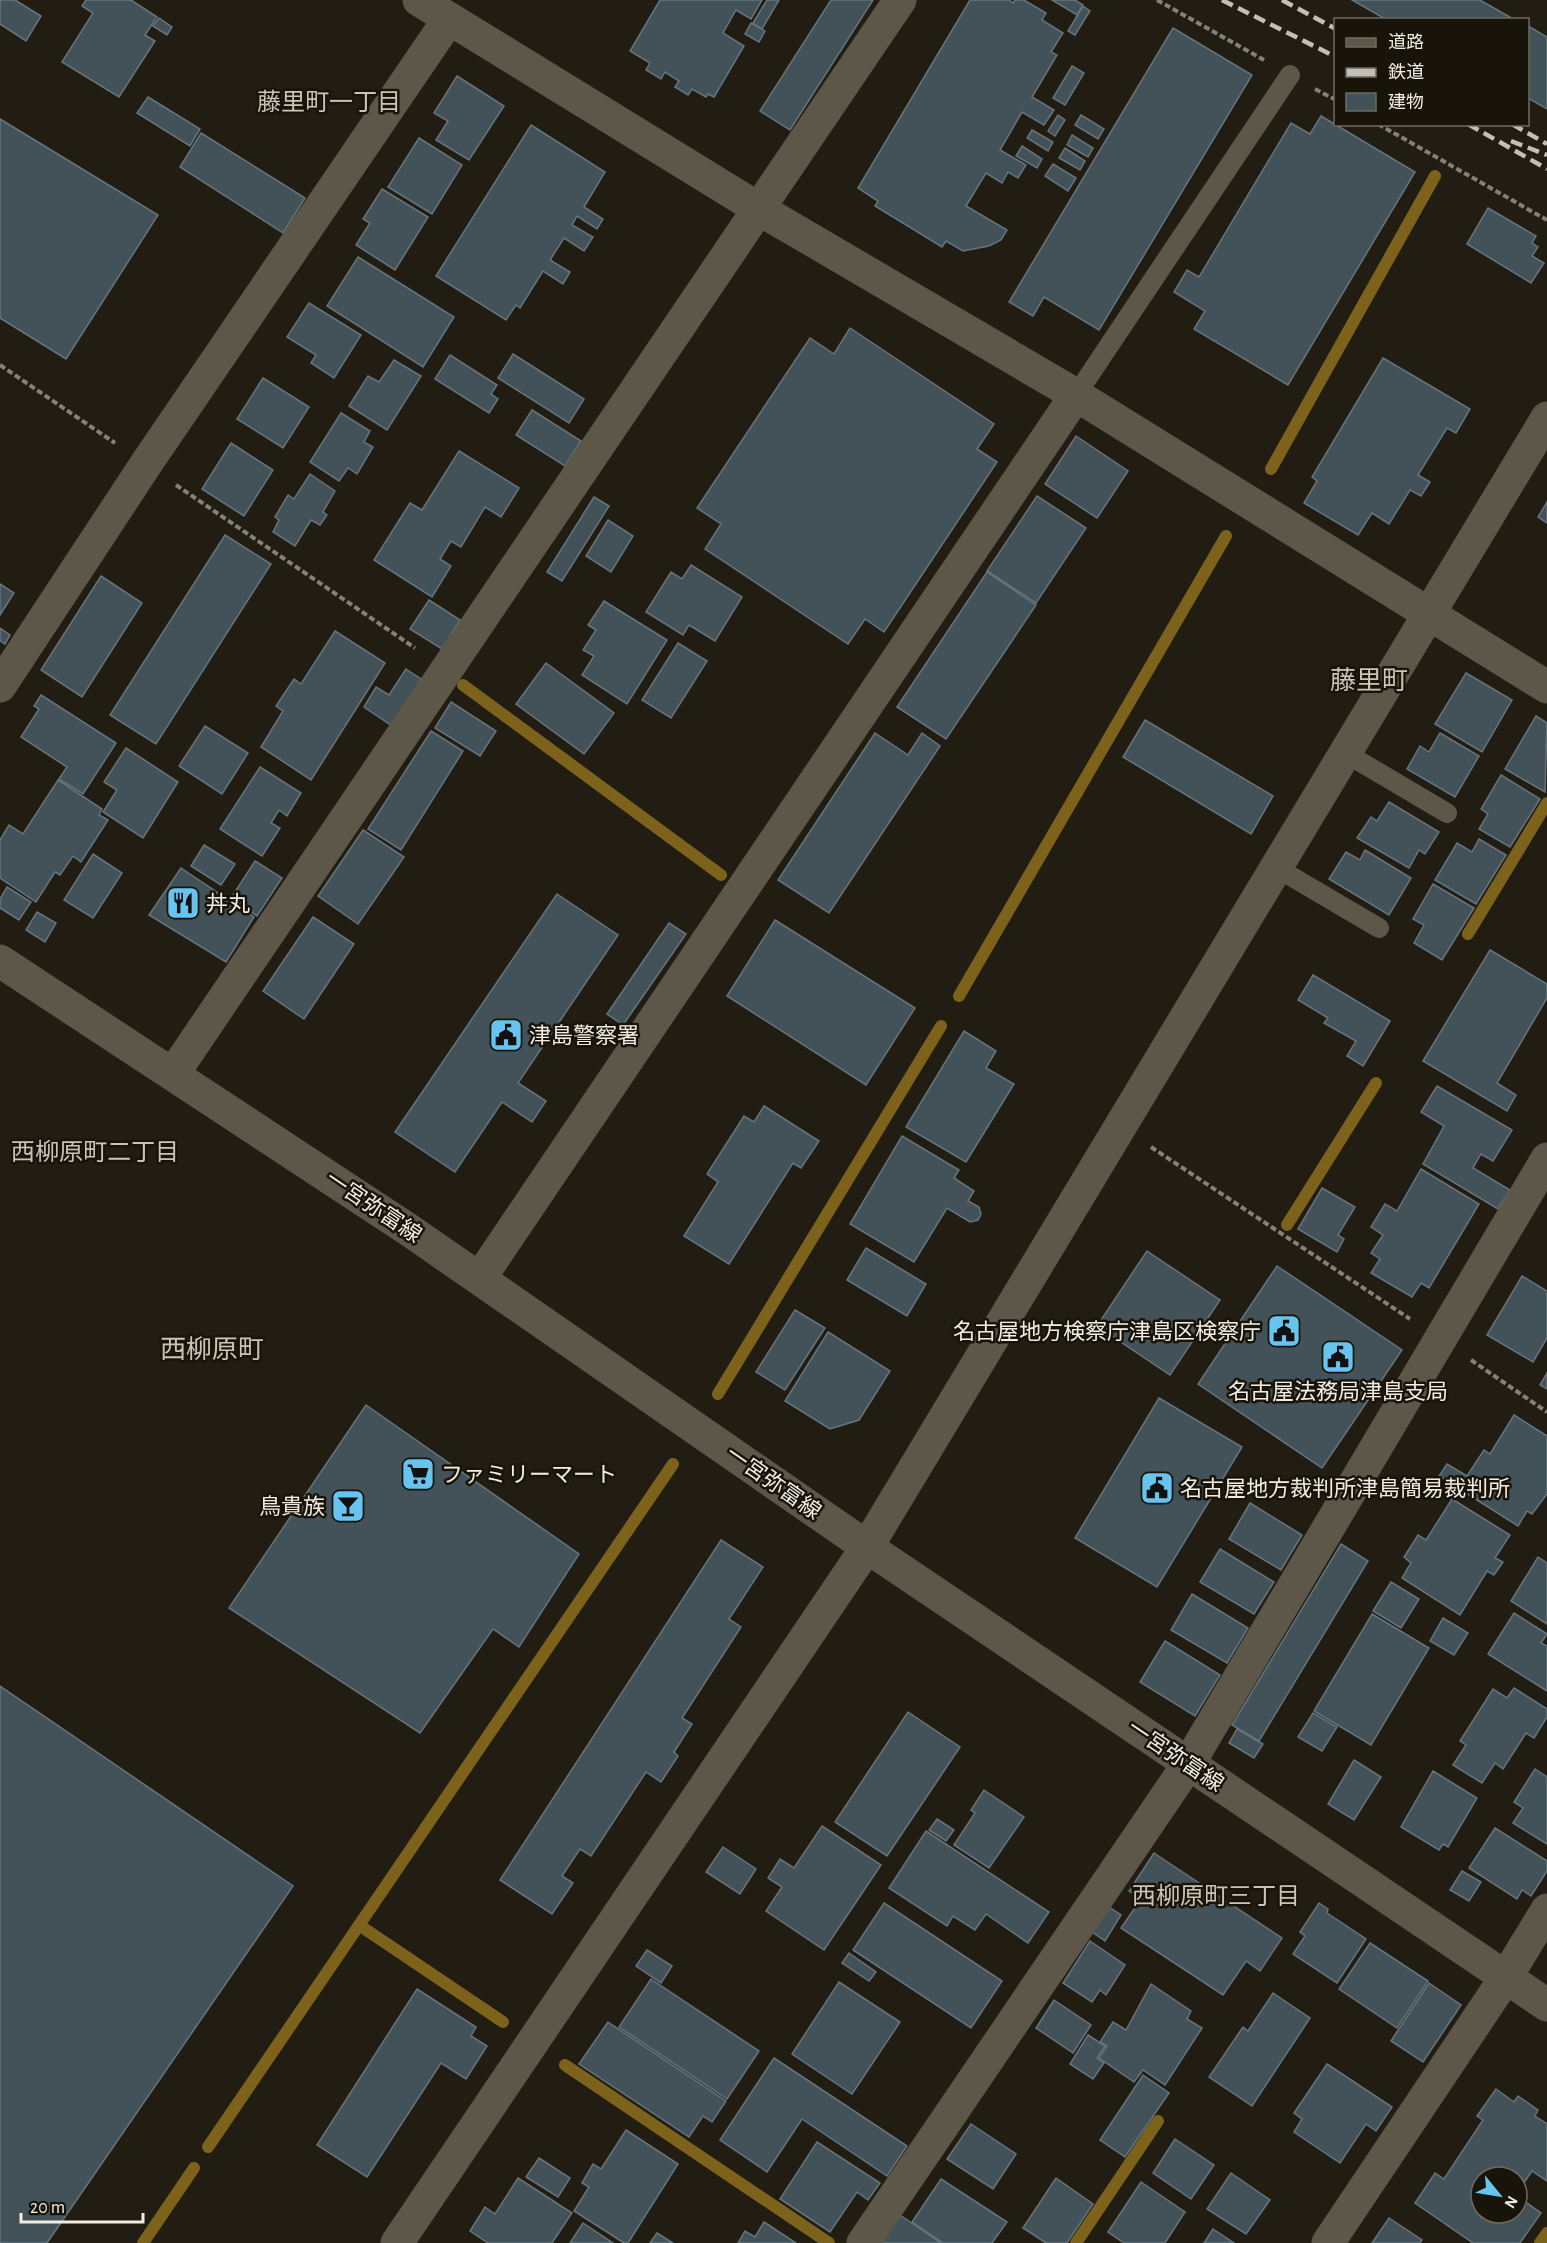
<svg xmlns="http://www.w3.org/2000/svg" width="1547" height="2243" viewBox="0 0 1547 2243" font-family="'Alegreya Sans','Noto Sans JP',sans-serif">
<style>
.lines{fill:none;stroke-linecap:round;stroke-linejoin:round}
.stream{stroke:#7d621c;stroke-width:12}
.building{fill:#435259;stroke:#66757d;stroke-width:1.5}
.path{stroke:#868178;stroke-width:4;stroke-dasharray:6 3;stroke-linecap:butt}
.lane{stroke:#5d574a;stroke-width:20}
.street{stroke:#5d574a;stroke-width:33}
.secondary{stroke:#5d574a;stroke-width:33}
.rail{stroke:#c3bfb6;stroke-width:4.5;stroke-dasharray:12 6;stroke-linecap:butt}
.labels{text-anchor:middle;stroke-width:5;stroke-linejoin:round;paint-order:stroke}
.poi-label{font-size:22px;fill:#f1ede5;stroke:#191409;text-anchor:start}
.street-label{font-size:22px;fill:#f1ede5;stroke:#191409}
.neighbourhood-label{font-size:24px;fill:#cbc4b5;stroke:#191409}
.quarter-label{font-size:26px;fill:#cbc4b5;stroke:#191409}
</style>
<rect width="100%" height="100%" fill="#221d12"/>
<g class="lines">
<!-- stream -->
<g class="stream">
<polyline points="1271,469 1435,176"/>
<polyline points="463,685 721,875"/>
<polyline points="1468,934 1547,803"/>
<polyline points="959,996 1226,536"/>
<polyline points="1287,1225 1376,1083"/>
<polyline points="718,1394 941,1026"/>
<polyline points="359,1925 503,2022"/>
<polyline points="565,2065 829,2243"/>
<polyline points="208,2147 673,1464"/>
<polyline points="143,2243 194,2168"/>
<polyline points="1076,2243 1158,2121"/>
<polyline points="1540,2243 1547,2233"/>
</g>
</g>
<!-- building -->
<g class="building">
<polygon points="0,0 15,0 41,16 26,41 0,24"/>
<polygon points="86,0 131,0 157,17 145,35 155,41 119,97 62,62 93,13 82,6"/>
<polygon points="660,0 762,0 751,19 736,10 723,33 744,46 714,97 708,94 706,97 692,89 688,95 675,87 679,81 665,72 661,79 646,70 650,63 630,51"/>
<polygon points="767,0 779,0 762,29 753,23"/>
<polygon points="831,0 873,0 790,130 760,111"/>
<polygon points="970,0 1009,0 1013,3 1015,0 1024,0 1046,13 1042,20 1063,33 1051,52 1057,55 1032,97 1054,110 1044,125 1022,112 1000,150 1026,165 1018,178 1008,172 1002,183 986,173 966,206 1007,230 1001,240 989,246 963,251 946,241 942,247 875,206 878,201 858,188"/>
<polygon points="1052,0 1075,0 1083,5 1077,15"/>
<polygon points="1352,0 1480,0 1515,20 1387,20"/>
<polygon points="1083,6 1090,11 1075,35 1068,31"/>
<polygon points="159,18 172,27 167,35 153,26"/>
<polygon points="751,23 765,31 759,42 745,34"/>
<polygon points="1528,26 1547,37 1547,109 1528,98"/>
<polygon points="1173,28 1252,75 1099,330 1044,297 1033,316 1009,302"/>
<polygon points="1072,66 1084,73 1065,105 1053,98"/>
<polygon points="457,76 504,106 469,160 436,140 448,121 434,113"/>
<polygon points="148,97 200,129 190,146 137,113"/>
<polygon points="1058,115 1065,120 1055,136 1048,131"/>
<polygon points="1081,115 1104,129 1098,139 1075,125"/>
<polygon points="1321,116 1415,172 1288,385 1194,329 1205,311 1174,292 1187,270 1199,277 1291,123 1310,134"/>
<polygon points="0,119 158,215 66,359 0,318"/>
<polygon points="531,125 605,172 584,207 603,219 597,229 577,216 572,225 593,237 584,251 564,238 550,260 570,272 563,284 543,271 520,308 516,305 506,320 436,276"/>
<polygon points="1032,130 1053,142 1048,151 1027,138"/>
<polygon points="201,133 305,198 283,233 180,167"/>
<polygon points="1072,135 1093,148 1088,157 1067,145"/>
<polygon points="419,138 462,165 432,214 388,187"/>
<polygon points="1022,146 1042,159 1037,168 1016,156"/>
<polygon points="1065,148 1085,161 1080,170 1059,158"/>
<polygon points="1053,164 1076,178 1068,191 1045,176"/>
<polygon points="382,189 428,217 395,270 356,245 370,223 363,219"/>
<polygon points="1488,208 1536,236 1532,243 1538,247 1532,256 1544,263 1531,283 1467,244"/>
<polygon points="358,257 454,317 423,367 327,306"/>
<polygon points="309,303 361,335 334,378 311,363 316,355 287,337"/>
<polygon points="850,328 994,424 977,449 997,462 884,632 865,619 848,644 705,549 721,524 697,508 810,338 834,354"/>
<polygon points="513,354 584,399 569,423 498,378"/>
<polygon points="450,355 497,385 491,394 498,399 489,413 435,379"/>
<polygon points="1383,358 1470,409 1456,433 1447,428 1418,475 1430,482 1421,496 1410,490 1389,524 1372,513 1358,535 1304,503 1317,481 1312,477"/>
<polygon points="394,360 421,376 387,430 349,406 368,376 379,382"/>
<polygon points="263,378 309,407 283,448 237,419"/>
<polygon points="532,410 581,441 565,466 516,435"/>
<polygon points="341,413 370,431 364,442 373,447 357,474 348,468 339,481 310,462"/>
<polygon points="1076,436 1128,471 1097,518 1045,484"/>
<polygon points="231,443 273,470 244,516 202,489"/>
<polygon points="459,451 519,488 501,517 485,507 461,547 451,541 440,559 451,566 432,597 374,560 410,503 422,510"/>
<polygon points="310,474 335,491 323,512 327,515 320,525 311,520 295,546 273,532 279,520 275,517 288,495 294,499"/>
<polygon points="1037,496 1086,528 1036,603 987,571"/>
<polygon points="594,497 609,506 562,581 547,572"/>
<polygon points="1547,502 1547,523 1538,517"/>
<polygon points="608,520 633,536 611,572 586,556"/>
<polygon points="225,535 271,564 156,744 110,715"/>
<polygon points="691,565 742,597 715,641 689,625 683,635 646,612 671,572 682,579"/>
<polygon points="987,572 1036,605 946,739 897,707"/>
<polygon points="101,576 142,603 82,697 41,670"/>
<polygon points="0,584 14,593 0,615"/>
<polygon points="429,600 460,620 442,649 410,629"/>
<polygon points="604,601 667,640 627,704 582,675 594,656 583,650 596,630 588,625"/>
<polygon points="0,628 10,635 5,644 0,641"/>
<polygon points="335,631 385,663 311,780 261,747 283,711 276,706 294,679 301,684"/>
<polygon points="678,643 707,661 671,718 642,700"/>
<polygon points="546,663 614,713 584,754 516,704"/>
<polygon points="406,669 421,679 392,726 364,707 376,687 389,695"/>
<polygon points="1466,673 1512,700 1482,752 1435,724"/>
<polygon points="41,695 116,743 83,794 59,779 67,767 21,737 39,709 34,706"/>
<polygon points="451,702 496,731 480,756 435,728"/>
<polygon points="1536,716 1547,723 1545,792 1505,769"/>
<polygon points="1145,720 1273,796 1251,834 1123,757"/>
<polygon points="205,726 248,753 222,794 179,766"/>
<polygon points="431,731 463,751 401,850 368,829"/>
<polygon points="875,733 908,755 922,733 940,746 829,913 778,880"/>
<polygon points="1440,733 1479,756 1455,797 1407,769 1420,746 1429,752"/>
<polygon points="126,748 178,782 143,838 103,812 117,790 104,782"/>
<polygon points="260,767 301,793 287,816 279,810 271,823 280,828 262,856 220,829"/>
<polygon points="1501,775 1540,799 1510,847 1479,829 1488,814 1481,809"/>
<polygon points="58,780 102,809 99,815 108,820 81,862 73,856 60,875 55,872 36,902 0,878 0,840 9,825 23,834"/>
<polygon points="1389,802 1439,832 1425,854 1419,850 1409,868 1357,838 1371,817 1377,821"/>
<polygon points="363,830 404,857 358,924 318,896"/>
<polygon points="1479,839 1506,855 1476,904 1435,880 1457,843 1472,852"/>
<polygon points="204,845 235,864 221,885 191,866"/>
<polygon points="1365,850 1411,878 1389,915 1329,879 1346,852 1360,860"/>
<polygon points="93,854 122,873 93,918 64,900"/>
<polygon points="255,861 282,878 257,916 231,898"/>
<polygon points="181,868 254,917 226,962 149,915"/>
<polygon points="1433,884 1474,908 1442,960 1414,943 1424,925 1413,919"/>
<polygon points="7,887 31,902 19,920 0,908 0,899"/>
<polygon points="557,894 618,935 518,1083 546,1101 532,1122 502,1102 455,1172 395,1132"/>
<polygon points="37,912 56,923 45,942 26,930"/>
<polygon points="313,917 354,944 304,1019 263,991"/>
<polygon points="775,920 915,1008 866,1085 727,996"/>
<polygon points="669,923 686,934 623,1025 607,1014"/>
<polygon points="1490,950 1547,984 1547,998 1497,1083 1516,1095 1507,1111 1423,1061"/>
<polygon points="1313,975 1390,1021 1363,1066 1347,1056 1356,1041 1324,1023 1328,1018 1298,1000"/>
<polygon points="964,1031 996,1051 986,1068 1014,1084 966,1162 906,1127"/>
<polygon points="1437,1086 1512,1130 1493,1161 1481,1154 1473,1168 1510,1190 1498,1209 1423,1164 1444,1126 1421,1112"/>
<polygon points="764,1106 819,1141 801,1168 793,1163 729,1264 684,1236 718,1182 707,1174 744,1116 754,1122"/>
<polygon points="902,1136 959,1170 954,1178 974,1191 968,1201 979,1207 981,1214 978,1220 970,1222 947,1208 914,1262 850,1224"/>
<polygon points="1421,1169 1479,1204 1429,1288 1421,1283 1412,1297 1371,1273 1380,1259 1371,1253 1383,1235 1371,1227 1385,1204 1397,1211"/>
<polygon points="1322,1188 1355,1207 1338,1235 1344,1239 1337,1252 1298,1229"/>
<polygon points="866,1248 926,1284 907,1316 847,1280"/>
<polygon points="1147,1251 1220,1300 1170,1375 1097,1326"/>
<polygon points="1277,1266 1402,1350 1322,1468 1198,1384"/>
<polygon points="1522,1276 1547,1291 1547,1338 1533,1362 1487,1335"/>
<polygon points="795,1310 825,1328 785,1390 756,1372"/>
<polygon points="828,1332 890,1371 859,1420 830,1429 785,1401"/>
<polygon points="1547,1373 1547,1389 1540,1385"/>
<polygon points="1159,1398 1242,1447 1157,1587 1075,1538"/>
<polygon points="366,1405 579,1554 519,1647 493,1629 420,1733 229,1608"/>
<polygon points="1514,1415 1547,1436 1547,1494 1532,1514 1527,1511 1518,1526 1439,1476 1447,1464 1467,1476 1484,1450 1490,1454"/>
<polygon points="1452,1499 1510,1535 1495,1558 1503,1562 1494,1575 1487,1571 1460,1615 1402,1578 1411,1563 1404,1557 1418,1535 1426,1540"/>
<polygon points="1250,1503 1302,1535 1281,1570 1229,1539"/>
<polygon points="721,1540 763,1567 729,1619 741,1627 682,1718 692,1724 674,1752 678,1756 661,1782 646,1772 591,1856 580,1849 562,1876 573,1883 552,1914 500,1880"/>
<polygon points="1341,1544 1368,1561 1259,1741 1232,1725"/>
<polygon points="1220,1549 1274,1582 1254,1614 1200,1582"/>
<polygon points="1538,1557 1547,1563 1547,1624 1511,1601"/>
<polygon points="1391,1582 1419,1599 1401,1628 1373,1611"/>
<polygon points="1192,1594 1248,1628 1227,1663 1171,1630"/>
<polygon points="1514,1613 1547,1634 1541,1643 1547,1646 1547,1691 1488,1654"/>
<polygon points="1372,1614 1429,1648 1371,1745 1314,1711"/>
<polygon points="1443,1618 1468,1633 1454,1655 1430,1641"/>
<polygon points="1165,1641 1220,1675 1195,1716 1140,1682"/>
<polygon points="0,1686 293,1886 47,2243 0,2243"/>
<polygon points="1514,1688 1547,1709 1547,1717 1534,1738 1526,1733 1503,1769 1495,1763 1482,1783 1453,1765 1466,1745 1460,1741 1493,1689 1507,1698"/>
<polygon points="908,1712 960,1747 887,1856 835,1822"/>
<polygon points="1313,1713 1337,1727 1322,1751 1298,1737"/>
<polygon points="1237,1729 1263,1744 1254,1758 1229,1743"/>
<polygon points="1354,1760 1381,1777 1354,1820 1328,1804"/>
<polygon points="1535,1769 1547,1777 1547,1844 1513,1823 1523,1808 1514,1802"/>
<polygon points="1433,1771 1477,1798 1448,1847 1443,1844 1439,1850 1401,1827"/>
<polygon points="984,1790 1024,1817 989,1868 954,1845 975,1813 971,1810"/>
<polygon points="937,1819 954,1830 946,1841 929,1830"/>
<polygon points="822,1826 881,1865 824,1950 766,1911 782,1887 768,1878 780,1859 794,1868"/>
<polygon points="1495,1828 1547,1861 1547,1871 1531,1896 1522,1890 1517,1899 1469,1868"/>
<polygon points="926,1831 1049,1912 1028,1943 986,1914 975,1930 953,1916 947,1926 889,1888"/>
<polygon points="723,1847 756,1869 740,1894 706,1872"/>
<polygon points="1154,1853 1282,1938 1260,1971 1246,1961 1223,1995 1121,1928 1141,1899 1129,1891"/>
<polygon points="1462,1871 1481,1882 1469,1901 1450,1890"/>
<polygon points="884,1903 1002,1981 971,2028 853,1950"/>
<polygon points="1319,1903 1328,1909 1327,1913 1366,1939 1337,1983 1293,1954 1305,1936 1300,1932"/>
<polygon points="1109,1907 1121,1915 1105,1941 1092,1932"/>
<polygon points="1090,1941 1125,1965 1106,1995 1100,1990 1092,2002 1063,1983"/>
<polygon points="1370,1943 1428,1981 1397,2028 1339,1989"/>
<polygon points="647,1950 672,1966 661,1983 636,1966"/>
<polygon points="849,1953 876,1972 869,1981 842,1963"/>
<polygon points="651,1979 759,2051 727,2099 619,2027"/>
<polygon points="839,1982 900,2022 852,2094 792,2054"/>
<polygon points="1429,1983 1461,2005 1423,2062 1391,2041"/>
<polygon points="1151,1984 1191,2011 1187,2019 1202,2028 1165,2085 1143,2070 1134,2082 1099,2058 1107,2046 1100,2042 1113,2022 1126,2030"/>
<polygon points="417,1989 476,2027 471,2036 487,2046 466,2079 441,2063 367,2177 317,2145"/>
<polygon points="1273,1993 1310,2018 1252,2106 1209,2077 1243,2027 1248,2031"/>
<polygon points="1054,2000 1091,2025 1073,2053 1036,2028"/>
<polygon points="608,2022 726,2101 712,2122 703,2116 689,2137 579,2064"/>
<polygon points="1088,2035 1105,2046 1097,2058 1104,2063 1093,2079 1070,2064"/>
<polygon points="774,2058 907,2146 887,2176 802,2119 767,2172 720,2140"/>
<polygon points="1327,2064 1392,2107 1376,2131 1366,2124 1340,2163 1294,2132 1302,2119 1294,2113"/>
<polygon points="1143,2075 1169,2093 1125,2157 1100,2140"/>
<polygon points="1496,2089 1514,2102 1518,2096 1538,2110 1535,2116 1547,2124 1547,2181 1532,2171 1517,2193 1517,2177 1481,2177 1481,2213 1517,2213 1517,2196 1541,2213 1520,2243 1473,2243 1415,2203 1435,2173 1444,2179 1483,2120 1477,2116"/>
<polygon points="971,2124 1016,2154 993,2189 947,2159"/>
<polygon points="626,2130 678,2164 628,2243 624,2243 574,2211 589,2187 582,2183 593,2164 601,2169"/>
<polygon points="1175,2139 1214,2165 1191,2199 1153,2173"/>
<polygon points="817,2142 880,2183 868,2200 857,2192 830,2232 780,2199"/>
<polygon points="539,2158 570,2178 558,2197 526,2177"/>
<polygon points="1231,2173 1270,2200 1246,2234 1207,2209"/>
<polygon points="518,2178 572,2213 552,2243 488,2243 470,2231 485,2207 495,2214"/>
<polygon points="1056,2178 1093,2204 1067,2243 1046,2243 1023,2228"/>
<polygon points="941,2179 1007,2222 992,2243 943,2243 912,2222"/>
<polygon points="1141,2182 1185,2212 1165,2243 1124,2243 1108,2232"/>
<polygon points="900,2215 941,2243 881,2243"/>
<polygon points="1389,2218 1422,2240 1420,2243 1372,2243"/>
<polygon points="764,2222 796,2243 738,2243 745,2231 755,2237"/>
<polygon points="583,2223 613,2243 570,2243"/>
<polygon points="1213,2229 1234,2243 1204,2243"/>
<polygon points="657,2233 673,2243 650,2243"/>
</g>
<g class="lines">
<!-- path -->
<g class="path">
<polyline points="1157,0 1264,60"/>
<polyline points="1315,89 1336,100"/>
<polyline points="1378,124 1547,220"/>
<polyline points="0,365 115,443"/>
<polyline points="176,485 415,648"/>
<polyline points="1151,1147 1410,1319"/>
<polyline points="1471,1360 1547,1412"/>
</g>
<!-- lane -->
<g class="lane">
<polyline points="1076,395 1290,75"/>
<polyline points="1347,754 1447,813"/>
<polyline points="1277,868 1379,928"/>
</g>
<!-- street -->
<g class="street">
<polyline points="419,0 759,209 1076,395 1547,687"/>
<polyline points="0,686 146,464 449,19"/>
<polyline points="173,1074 900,0"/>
<polyline points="480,1278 1076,395"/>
<polyline points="863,2243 1189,1763 1547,1159"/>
<polyline points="1328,2243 1506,1977 1547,1910"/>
</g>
<!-- secondary -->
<g class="secondary">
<polyline points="0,961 409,1230 867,1547 1547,2005"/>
<polyline points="397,2243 867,1547 1547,418"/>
</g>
<!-- rail -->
<g class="rail">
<polyline points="1222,0 1336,57"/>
<polyline points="1282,0 1336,29"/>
<polyline points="1468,124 1547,169"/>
<polyline points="1512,124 1547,144"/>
<polyline points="1511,141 1547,155"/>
</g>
</g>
<!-- icons -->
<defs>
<g id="restaurant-square" transform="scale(1.725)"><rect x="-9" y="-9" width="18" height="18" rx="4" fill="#67c4f0" stroke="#191409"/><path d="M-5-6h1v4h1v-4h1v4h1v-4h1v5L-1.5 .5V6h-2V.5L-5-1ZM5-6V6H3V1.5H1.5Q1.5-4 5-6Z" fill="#111"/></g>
<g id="civic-square" transform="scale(1.725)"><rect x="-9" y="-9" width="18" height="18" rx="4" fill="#67c4f0" stroke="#191409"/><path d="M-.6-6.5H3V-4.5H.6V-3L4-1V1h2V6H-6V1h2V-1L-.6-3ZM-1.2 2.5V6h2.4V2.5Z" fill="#111"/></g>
<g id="supermarket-square" transform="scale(1.725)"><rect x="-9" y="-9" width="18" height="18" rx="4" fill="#67c4f0" stroke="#191409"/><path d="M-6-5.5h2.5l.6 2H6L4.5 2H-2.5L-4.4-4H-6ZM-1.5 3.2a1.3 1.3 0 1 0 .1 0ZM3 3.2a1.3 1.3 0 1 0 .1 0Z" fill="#111"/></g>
<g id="bar-square" transform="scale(1.725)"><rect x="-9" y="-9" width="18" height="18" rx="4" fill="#67c4f0" stroke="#191409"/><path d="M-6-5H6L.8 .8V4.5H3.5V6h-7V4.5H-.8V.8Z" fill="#111"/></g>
</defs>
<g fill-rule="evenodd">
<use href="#restaurant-square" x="183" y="903"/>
<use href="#civic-square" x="506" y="1035"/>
<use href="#civic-square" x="1284" y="1331"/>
<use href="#civic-square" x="1338" y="1357"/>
<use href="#supermarket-square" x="418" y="1474"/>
<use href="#civic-square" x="1157" y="1488"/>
<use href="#bar-square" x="348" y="1506"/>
</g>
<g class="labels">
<!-- poi labels -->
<g class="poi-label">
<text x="206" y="911">丼丸</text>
<text x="529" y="1043">津島警察署</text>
<text x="1261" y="1339" text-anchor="end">名古屋地方検察庁津島区検察庁</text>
<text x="1338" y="1399" text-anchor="middle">名古屋法務局津島支局</text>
<text x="441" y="1482">ファミリーマート</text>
<text x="1180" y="1496">名古屋地方裁判所津島簡易裁判所</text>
<text x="325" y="1514" text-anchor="end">鳥貴族</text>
</g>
<!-- street labels -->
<g class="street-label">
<text transform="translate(374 1206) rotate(34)" y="8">一宮弥富線</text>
<text transform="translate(774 1482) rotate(35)" y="8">一宮弥富線</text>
<text transform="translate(1176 1755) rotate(34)" y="8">一宮弥富線</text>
</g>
<!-- neighbourhood labels -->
<g class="neighbourhood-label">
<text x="329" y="110">藤里町一丁目</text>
<text x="95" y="1160">西柳原町二丁目</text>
<text x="1216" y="1904">西柳原町三丁目</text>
</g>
<!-- quarter labels -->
<g class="quarter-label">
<text x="1369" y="689">藤里町</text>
<text x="212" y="1358">西柳原町</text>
</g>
</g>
<!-- legend -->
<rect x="1334" y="18" width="195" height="108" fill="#191409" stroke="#6f6b61" stroke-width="1.5"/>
<rect x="1346" y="38" width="30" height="9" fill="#5d574a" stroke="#6f6b61" stroke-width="1.5"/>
<text x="1388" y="48" font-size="18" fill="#f1ede5">道路</text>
<rect x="1346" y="68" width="30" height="9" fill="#c3bfb6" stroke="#6f6b61" stroke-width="1.5"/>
<text x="1388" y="78" font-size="18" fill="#f1ede5">鉄道</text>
<rect x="1346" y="93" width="30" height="18" fill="#435259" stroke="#6f6b61" stroke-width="1.5"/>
<text x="1388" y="108" font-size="18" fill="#f1ede5">建物</text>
<!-- north arrow -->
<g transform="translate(1499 2195) rotate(120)"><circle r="28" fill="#191409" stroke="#6f6b61" stroke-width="1.5"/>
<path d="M0-4.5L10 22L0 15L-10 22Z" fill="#67c4f0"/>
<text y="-9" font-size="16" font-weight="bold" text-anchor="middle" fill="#f1ede5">N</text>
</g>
<!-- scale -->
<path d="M21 2213v9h122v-9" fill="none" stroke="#f1ede5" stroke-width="3"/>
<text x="30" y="2213" font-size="18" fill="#f1ede5" stroke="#191409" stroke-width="4.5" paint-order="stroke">20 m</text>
</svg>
